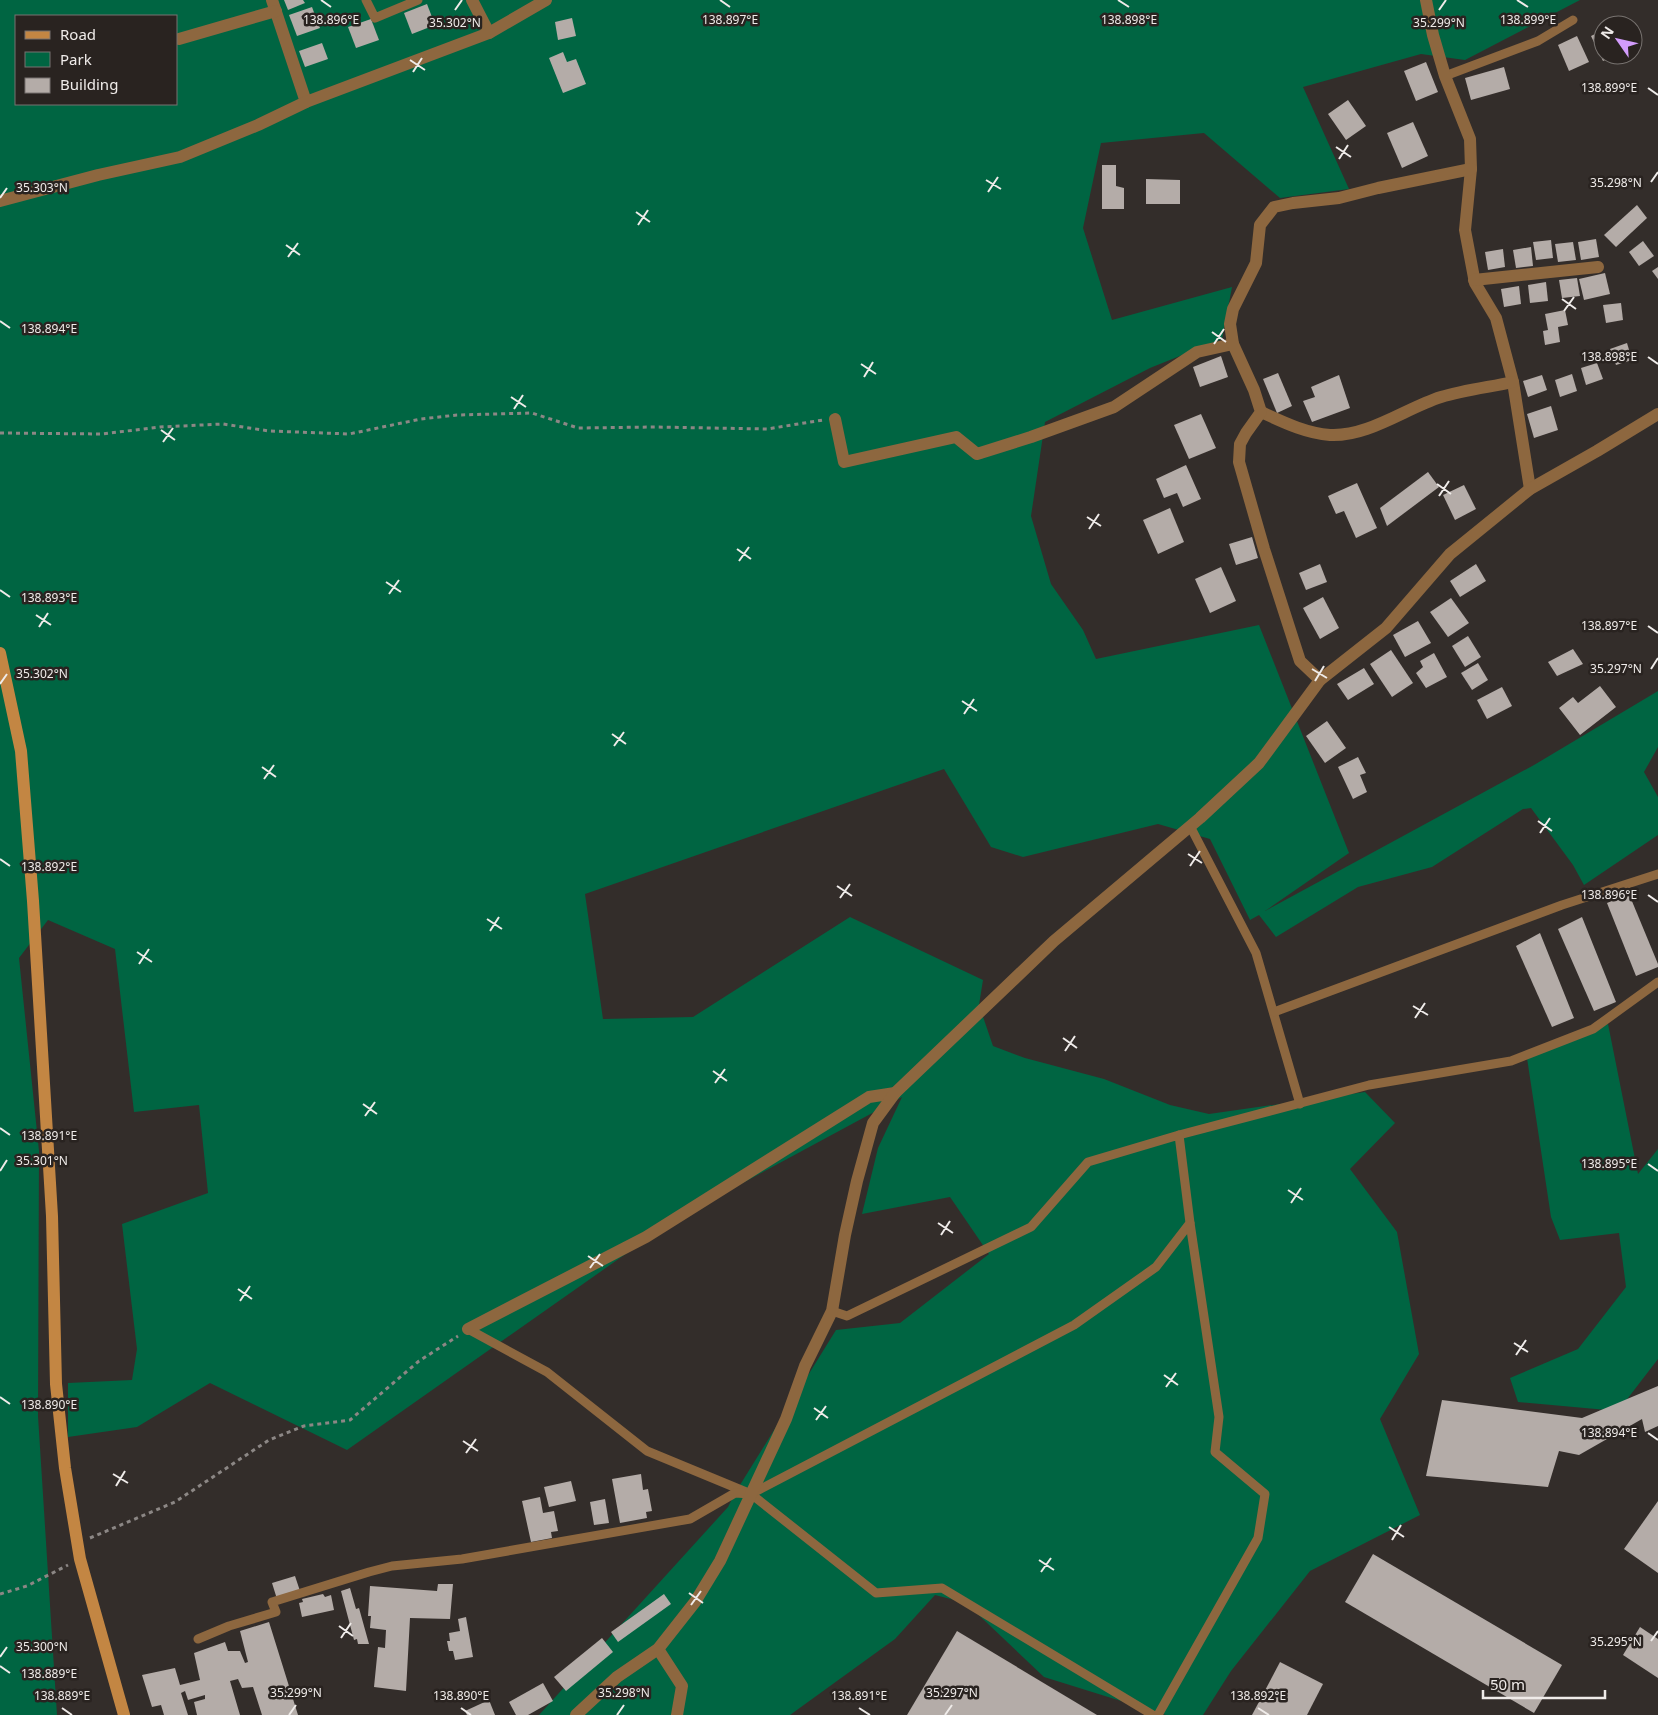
<svg xmlns="http://www.w3.org/2000/svg" width="1658" height="1715" viewBox="0 0 1658 1715" font-family="'Noto Sans',sans-serif">
<style>
.green{fill:#006542;fill-rule:evenodd}
.building{fill:#b4aca8}
.lines{fill:none;stroke-linecap:round;stroke-linejoin:round}
.path{stroke:#8c8785;stroke-width:3;stroke-dasharray:4 4;stroke-linecap:butt}
.lane{stroke:#8d673f;stroke-width:9}
.street{stroke:#8d673f;stroke-width:12}
.secondary{stroke:#c38643;stroke-width:12}
.ticks{fill:none;stroke:#efebe9;stroke-width:2}
.ticks-label{font-size:12px;text-anchor:middle;fill:#efebe9;stroke:#292320;stroke-width:5;stroke-linejoin:round;paint-order:stroke}
</style>
<rect width="100%" height="100%" fill="#332d2a"/>
<!-- green -->
<g class="green">
<path d="M0,0H1580L1465,60L1421,54L1303,87L1349,189L1280,198L1204,133L1101,143L1083,228L1112,320L1232,287L1222,339L1150,368L1045,422L1031,516L1051,584L1083,630L1096,659L1259,625L1349,853L1265,911L1534,765L1658,691V747L1644,772L1658,797V835L1584,885L1573,865L1531,808L1523,809L1432,867L1358,887L1276,937L1259,915L1250,920L1210,839L1158,824L1023,857L991,847L944,769L585,894L603,1019L693,1017L850,917L983,980L979,1005L993,1046L1025,1058L1104,1079L1170,1105L1209,1114L1365,1092L1395,1123L1350,1169L1397,1232L1419,1354L1380,1419L1420,1515L1310,1571L1231,1671L1203,1715H1166L1044,1677L966,1603L935,1595L895,1639L790,1715H539L728,1507L735,1493L836,1330L900,1323L989,1254L950,1197L862,1214L878,1148L902,1097L674,1220L347,1450L210,1383L137,1427L68,1437V1383L132,1380L137,1349L122,1224L208,1193L199,1105L134,1112L115,949L48,920L19,958L39,1151L38,1416L57,1715H0ZM16,16H176V104H16Z"/>
<polygon points="1608,1024 1638,1174 1658,1149 1658,1359 1618,1411 1518,1402 1510,1378 1578,1349 1626,1287 1619,1233 1560,1240 1551,1217 1527,1058"/>
</g>
<!-- building -->
<g class="building">
<polygon points="284,0 303,0 305,3 288,10"/>
<polygon points="427,4 435,25 412,34 404,13"/>
<polygon points="312,7 320,28 297,36 289,15"/>
<polygon points="572,18 576,36 558,40 555,22"/>
<polygon points="371,19 379,40 356,48 348,27"/>
<polygon points="1603,30 1603,55 1616,55 1603,61 1591,36"/>
<polygon points="1577,36 1589,62 1569,71 1558,45"/>
<polygon points="322,43 328,59 305,67 299,51"/>
<polygon points="563,52 567,62 576,59 586,84 563,93 549,58"/>
<polygon points="1426,62 1438,92 1416,101 1404,71"/>
<polygon points="1504,67 1510,89 1471,100 1465,78"/>
<polygon points="1348,100 1366,126 1346,140 1328,114"/>
<polygon points="1413,122 1428,156 1402,168 1387,133"/>
<polygon points="1102,165 1116,165 1116,186 1124,188 1124,209 1102,209"/>
<polygon points="1146,179 1180,180 1180,204 1146,204"/>
<polygon points="1637,205 1647,218 1616,247 1604,235"/>
<polygon points="1596,239 1599,257 1581,260 1578,242"/>
<polygon points="1551,240 1553,258 1536,260 1533,242"/>
<polygon points="1643,241 1654,256 1639,266 1629,252"/>
<polygon points="1573,242 1576,260 1558,262 1555,244"/>
<polygon points="1531,247 1533,266 1516,268 1513,250"/>
<polygon points="1503,249 1505,267 1488,270 1485,252"/>
<polygon points="1658,267 1658,279 1652,271"/>
<polygon points="1605,273 1610,294 1584,300 1579,279"/>
<polygon points="1577,278 1580,296 1562,298 1559,280"/>
<polygon points="1546,282 1548,301 1530,303 1528,285"/>
<polygon points="1519,286 1521,304 1504,307 1501,289"/>
<polygon points="1621,303 1623,320 1606,323 1603,305"/>
<polygon points="1565,310 1568,325 1558,327 1560,342 1545,345 1543,331 1548,330 1545,314"/>
<polygon points="1627,343 1632,360 1616,365 1610,349"/>
<polygon points="1221,356 1228,377 1200,387 1193,367"/>
<polygon points="1597,363 1603,379 1586,385 1581,368"/>
<polygon points="1278,373 1292,406 1277,413 1263,379"/>
<polygon points="1572,374 1577,391 1560,397 1555,380"/>
<polygon points="1339,375 1350,408 1312,422 1303,401 1315,397 1311,387"/>
<polygon points="1542,375 1547,390 1528,397 1523,381"/>
<polygon points="1551,406 1558,430 1534,438 1527,414"/>
<polygon points="1201,414 1216,448 1189,459 1174,425"/>
<polygon points="1186,465 1201,499 1183,507 1177,493 1164,498 1156,479"/>
<polygon points="1428,472 1439,487 1387,526 1380,508"/>
<polygon points="1357,483 1377,528 1356,538 1344,511 1336,514 1328,496"/>
<polygon points="1464,485 1476,509 1455,520 1443,495"/>
<polygon points="1170,508 1184,542 1158,554 1143,520"/>
<polygon points="1252,537 1258,558 1236,565 1229,544"/>
<polygon points="1320,564 1327,582 1306,590 1299,573"/>
<polygon points="1476,564 1486,581 1460,597 1450,581"/>
<polygon points="1221,567 1236,601 1210,613 1195,579"/>
<polygon points="1323,597 1339,628 1320,639 1303,608"/>
<polygon points="1451,598 1469,623 1448,637 1430,612"/>
<polygon points="1418,621 1431,643 1405,657 1393,635"/>
<polygon points="1468,636 1481,657 1465,667 1452,646"/>
<polygon points="1573,649 1583,664 1557,676 1548,662"/>
<polygon points="1391,650 1413,683 1392,697 1370,664"/>
<polygon points="1434,653 1447,677 1426,688 1416,673 1423,667 1420,661"/>
<polygon points="1478,663 1488,680 1472,690 1461,673"/>
<polygon points="1364,668 1374,684 1348,700 1337,684"/>
<polygon points="1600,686 1616,707 1580,735 1559,708 1573,697 1578,703"/>
<polygon points="1502,687 1512,706 1487,719 1477,700"/>
<polygon points="1327,721 1346,748 1325,763 1306,736"/>
<polygon points="1358,757 1366,773 1360,775 1367,792 1353,799 1338,767"/>
<polygon points="1629,894 1658,964 1658,967 1636,976 1607,903"/>
<polygon points="1582,917 1616,1002 1594,1011 1558,929"/>
<polygon points="1540,933 1574,1018 1552,1027 1516,946"/>
<polygon points="1658,1386 1658,1426 1645,1432 1642,1419 1579,1455 1559,1451 1548,1487 1426,1476 1442,1400 1582,1418"/>
<polygon points="641,1474 643,1490 648,1489 652,1511 646,1512 647,1518 620,1523 612,1479"/>
<polygon points="571,1481 576,1501 549,1507 544,1487"/>
<polygon points="540,1497 543,1513 554,1511 558,1531 551,1532 552,1538 531,1542 522,1501"/>
<polygon points="605,1499 609,1523 594,1525 590,1502"/>
<polygon points="1658,1501 1658,1573 1624,1549"/>
<polygon points="1373,1554 1562,1665 1534,1713 1345,1602"/>
<polygon points="295,1576 300,1591 277,1599 272,1583"/>
<polygon points="438,1584 453,1584 450,1619 410,1618 406,1691 374,1687 378,1647 385,1648 386,1630 370,1628 371,1616 368,1616 370,1586 437,1591"/>
<polygon points="350,1588 356,1609 359,1608 369,1644 358,1644 357,1639 354,1640 341,1591"/>
<polygon points="323,1594 325,1597 331,1595 334,1610 302,1617 299,1603 303,1602 302,1599"/>
<polygon points="664,1594 671,1604 618,1642 611,1632"/>
<polygon points="466,1617 473,1657 455,1660 453,1651 449,1651 447,1641 450,1641 449,1633 460,1631 458,1619"/>
<polygon points="269,1622 298,1715 262,1715 253,1687 242,1688 238,1679 230,1681 240,1715 197,1715 194,1702 205,1699 205,1695 188,1700 185,1691 181,1693 188,1715 164,1715 161,1705 152,1707 142,1675 175,1668 180,1685 200,1680 194,1653 225,1642 228,1651 240,1651 245,1663 248,1662 240,1631"/>
<polygon points="1640,1627 1658,1639 1658,1678 1623,1655"/>
<polygon points="957,1631 1097,1715 907,1715"/>
<polygon points="602,1638 613,1652 566,1691 554,1677"/>
<polygon points="1280,1662 1323,1684 1307,1715 1252,1715"/>
<polygon points="543,1683 553,1701 528,1715 516,1715 509,1702"/>
<polygon points="489,1700 495,1715 467,1715 465,1711"/>
</g>
<g class="lines">
<!-- path -->
<g class="path">
<polyline points="0,433 102,434 160,427 223,424 269,431 349,434 421,419 457,415 532,413 578,428 655,427 767,429 823,420"/>
<polyline points="90,1538 175,1502 269,1440 304,1426 350,1420 419,1361 458,1336"/>
<polyline points="0,1594 27,1586 68,1565"/>
</g>
<!-- lane -->
<g class="lane">
<polyline points="366,0 375,18 418,0"/>
<polyline points="1445,76 1538,41 1573,20"/>
<polyline points="1190,826 1256,953 1300,1104"/>
<polyline points="1274,1012 1562,905 1658,874"/>
<polyline points="1179,1135 1369,1085 1511,1061 1593,1029 1658,982"/>
<polyline points="468,1329 547,1372 647,1451 751,1494 876,1593 942,1588 1153,1715"/>
<polyline points="198,1639 229,1626 276,1612 272,1602 369,1572 392,1566 462,1559 690,1519 735,1493 751,1494 1074,1325 1156,1267 1190,1223 1179,1135 1088,1162 1031,1227 847,1316 832,1311"/>
<polyline points="1158,1715 1258,1538 1265,1494 1215,1452 1219,1417 1190,1223"/>
</g>
<!-- street -->
<g class="street">
<polyline points="272,0 306,102"/>
<polyline points="472,0 489,33"/>
<polyline points="1426,0 1433,35 1445,76 1470,139 1471,169 1465,230 1475,283 1496,318 1513,382 1530,489"/>
<polyline points="179,39 276,11"/>
<polyline points="0,201 98,175 180,157 258,125 306,102 489,33 546,0"/>
<polyline points="1474,280 1598,267"/>
<path d="M1261,412C1283,422 1305,433 1330,435C1368,437 1406,408 1441,397C1464,390 1490,387 1513,382"/>
<polyline points="835,419 844,462 956,437 977,454 1031,437 1114,407 1197,352 1233,344"/>
<polyline points="1320,680 1300,661 1264,549 1239,462 1240,444 1246,433 1261,412 1254,390 1233,344 1230,324 1233,309 1256,263 1260,225 1274,207 1293,203 1339,198 1378,188 1471,169"/>
<polyline points="468,1329 646,1237 869,1097 895,1093"/>
<polyline points="658,1649 682,1686 677,1715"/>
<polyline points="576,1715 617,1677 658,1649 695,1602 720,1561 786,1419 805,1366 832,1311 845,1235 857,1181 873,1123 895,1093 1054,941 1200,818 1259,763 1320,680 1386,628 1450,554 1530,489 1597,451 1658,414"/>
</g>
<!-- secondary -->
<polyline class="secondary" points="0,653 21,751 33,901 52,1216 56,1384 65,1468 80,1559 124,1715"/>
</g>
<!-- ticks -->
<path class="ticks" d="M321,0L331,7M720,0L730,7M1118,0L1129,7M1517,0L1528,7M455,10L462,0M1439,10L1446,0M410,60L425,70M413,72L422,58M1648,88L1658,95M1336,147L1351,157M1339,159L1348,145M986,180L1001,189M1651,182L1658,172M988,192L998,177M0,198L7,188M636,212L650,222M638,225L648,210M286,245L300,255M288,257L298,243M1562,299L1576,309M1564,311L1574,297M0,321L10,328M1212,332L1226,342M1214,344L1224,329M1648,357L1658,364M861,364L876,374M864,377L873,362M511,397L526,407M514,409L523,395M161,430L175,440M163,442L173,428M1437,484L1451,494M1439,496L1449,481M1087,517L1101,526M1089,529L1099,514M737,549L751,559M739,561L749,547M386,582L401,592M0,590L10,597M389,594L399,580M36,615L51,625M1648,626L1658,633M39,627L48,613M1312,669L1327,678M1651,669L1658,658M1315,681L1324,666M0,684L7,674M962,701L977,711M964,714L974,699M612,734L626,744M614,746L624,732M262,767L276,777M264,779L274,765M1538,821L1552,831M1540,833L1550,818M1188,854L1202,863M0,859L10,866M1190,866L1200,851M837,886L852,896M1648,895L1658,902M840,898L850,884M487,919L502,929M490,931L499,917M137,952L152,962M139,964L149,949M1413,1006L1428,1015M1415,1018L1425,1003M1063,1038L1077,1048M1065,1051L1075,1036M713,1071L727,1081M715,1083L725,1069M363,1104L377,1114M365,1116L375,1102M0,1128L10,1135M1648,1164L1658,1171M0,1171L7,1160M1288,1190L1303,1200M1291,1203L1301,1188M938,1223L953,1233M941,1235L950,1221M588,1256L603,1266M590,1268L600,1254M238,1289L252,1299M240,1301L250,1286M1514,1343L1528,1352M1516,1355L1526,1340M1164,1375L1178,1385M1166,1387L1176,1373M0,1397L10,1404M814,1408L828,1418M816,1420L826,1406M1648,1433L1658,1440M463,1441L478,1451M466,1453L476,1439M113,1474L128,1483M116,1486L125,1471M1389,1527L1404,1537M1392,1540L1401,1525M1039,1560L1054,1570M1041,1572L1051,1558M689,1593L703,1603M691,1605L701,1591M339,1626L353,1636M341,1638L351,1623M1651,1641L1658,1631M0,1657L7,1647M0,1666L10,1673M62,1708L72,1715M461,1708L471,1715M859,1708L870,1715M1258,1708L1269,1715M289,1715L296,1705M617,1715L624,1705M945,1715L952,1705"/>
<g class="ticks-label">
<text x="1528" y="24">138.899°E</text>
<text x="331" y="24">138.896°E</text>
<text x="730" y="24">138.897°E</text>
<text x="1129" y="24">138.898°E</text>
<text x="455" y="27">35.302°N</text>
<text x="1439" y="27">35.299°N</text>
<text x="1609" y="92">138.899°E</text>
<text x="1616" y="187">35.298°N</text>
<text x="42" y="192">35.303°N</text>
<text x="49" y="333">138.894°E</text>
<text x="1609" y="361">138.898°E</text>
<text x="49" y="602">138.893°E</text>
<text x="1609" y="630">138.897°E</text>
<text x="1616" y="673">35.297°N</text>
<text x="42" y="678">35.302°N</text>
<text x="49" y="871">138.892°E</text>
<text x="1609" y="899">138.896°E</text>
<text x="49" y="1140">138.891°E</text>
<text x="42" y="1165">35.301°N</text>
<text x="1609" y="1168">138.895°E</text>
<text x="49" y="1409">138.890°E</text>
<text x="1609" y="1437">138.894°E</text>
<text x="1616" y="1646">35.295°N</text>
<text x="42" y="1651">35.300°N</text>
<text x="49" y="1678">138.889°E</text>
<text x="296" y="1697">35.299°N</text>
<text x="624" y="1697">35.298°N</text>
<text x="952" y="1697">35.297°N</text>
<text x="62" y="1700">138.889°E</text>
<text x="461" y="1700">138.890°E</text>
<text x="859" y="1700">138.891°E</text>
<text x="1258" y="1700">138.892°E</text>
</g>
<!-- legend -->
<rect x="15" y="15" width="162" height="90" fill="#292320" stroke="#787370"/>
<rect x="25" y="31" width="25" height="8" fill="#c38643" stroke="#787370"/>
<text x="60" y="40" font-size="15" fill="#efebe9">Road</text>
<rect x="25" y="52" width="25" height="15" fill="#006542" stroke="#787370"/>
<text x="60" y="65" font-size="15" fill="#efebe9">Park</text>
<rect x="25" y="78" width="25" height="15" fill="#b4aca8" stroke="#787370"/>
<text x="60" y="90" font-size="15" fill="#efebe9">Building</text>
<!-- north arrow -->
<g transform="translate(1618 40) rotate(304)"><circle r="24" fill="#292320" stroke="#787370"/>
<path d="M0-4L9 19L0 12L-9 19Z" fill="#d39cfc"/>
<text y="-8" font-size="14" font-weight="bold" text-anchor="middle" fill="#efebe9">N</text>
</g>
<!-- scale -->
<path d="M1483 1690v8h122v-8" fill="none" stroke="#efebe9" stroke-width="2.5"/>
<text x="1490" y="1690" font-size="15" fill="#efebe9" stroke="#292320" stroke-width="4" paint-order="stroke">50 m</text>
</svg>
